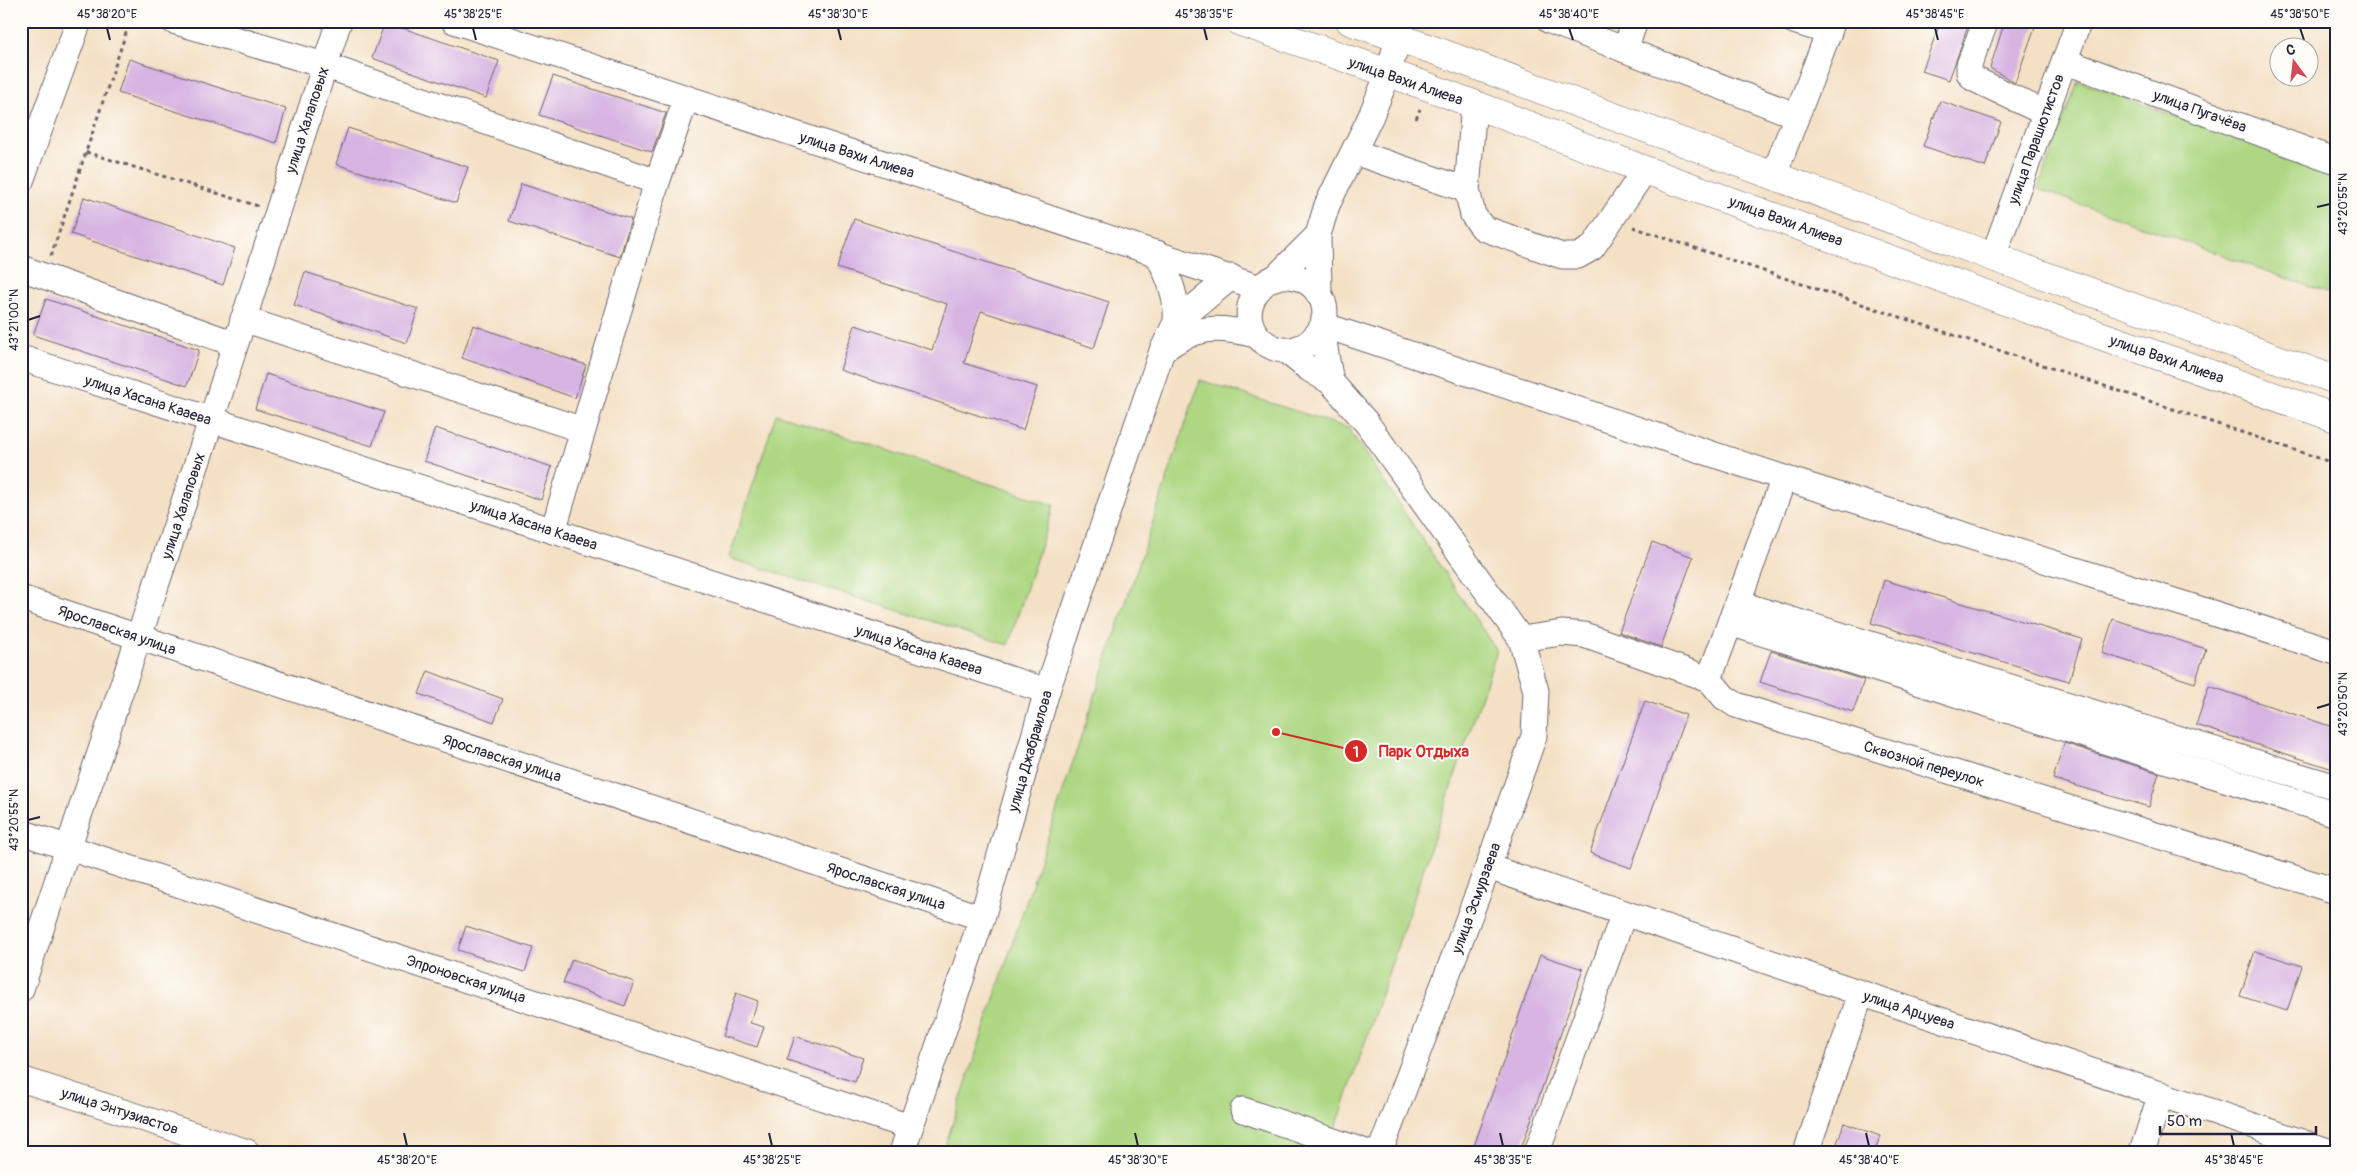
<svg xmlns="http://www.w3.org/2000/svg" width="2357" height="1173" viewBox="0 0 2357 1173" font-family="Pangolin,sans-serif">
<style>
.green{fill:#add782;stroke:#687c5e}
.building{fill:#d7b4e2}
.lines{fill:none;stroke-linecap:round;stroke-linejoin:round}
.minor-casing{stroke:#6c646b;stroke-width:27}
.major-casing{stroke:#6c646b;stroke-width:29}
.path{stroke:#6c646b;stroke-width:3;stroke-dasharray:4 4;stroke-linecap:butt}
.minor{stroke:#fff;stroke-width:25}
.major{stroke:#fff;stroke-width:28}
.ticks{fill:none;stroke:#22223b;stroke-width:2}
.labels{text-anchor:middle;stroke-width:4;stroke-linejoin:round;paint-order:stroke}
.street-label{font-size:15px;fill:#22223b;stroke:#fdfcf7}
.leader{fill:none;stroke:#d62828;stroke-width:2}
.callout-dot{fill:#d62828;stroke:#fdfcf7;stroke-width:2}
.mark-label{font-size:15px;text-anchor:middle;font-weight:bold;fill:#fff}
.callout-label{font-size:16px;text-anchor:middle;font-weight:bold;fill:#d62828;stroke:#fdfcf7;stroke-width:4;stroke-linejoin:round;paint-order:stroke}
.neatline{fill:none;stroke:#22223b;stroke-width:2}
.ticks-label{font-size:12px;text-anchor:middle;fill:#22223b}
</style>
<rect width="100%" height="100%" fill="#fdfcf7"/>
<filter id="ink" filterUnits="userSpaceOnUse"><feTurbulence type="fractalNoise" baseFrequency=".02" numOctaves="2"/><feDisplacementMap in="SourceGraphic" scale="10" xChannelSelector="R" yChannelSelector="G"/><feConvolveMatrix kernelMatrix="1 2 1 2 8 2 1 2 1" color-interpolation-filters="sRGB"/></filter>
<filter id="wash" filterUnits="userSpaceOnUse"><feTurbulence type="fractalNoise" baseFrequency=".0096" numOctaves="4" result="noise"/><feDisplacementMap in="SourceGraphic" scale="20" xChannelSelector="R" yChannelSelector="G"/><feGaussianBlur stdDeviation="1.12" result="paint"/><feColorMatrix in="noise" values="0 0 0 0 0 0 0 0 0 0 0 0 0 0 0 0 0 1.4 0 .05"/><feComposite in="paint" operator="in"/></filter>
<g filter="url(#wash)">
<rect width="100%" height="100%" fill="#f4e0c5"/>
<!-- green -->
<g class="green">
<polygon points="2078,81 2336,174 2336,296 2038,189"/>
<polygon points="1200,380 1348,428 1497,651 1328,1152 943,1152"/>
<polygon points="776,414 1054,505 1008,645 729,558"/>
</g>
<g id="blocks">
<!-- building -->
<g class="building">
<polygon points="1941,21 1970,21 1949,80 1922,71"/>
<polygon points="2005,21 2037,21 2015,83 1990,68"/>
<polygon points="385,22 499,61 486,98 372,58"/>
<polygon points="129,59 286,109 276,143 118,93"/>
<polygon points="553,76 666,113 652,152 539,115"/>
<polygon points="1940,101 2001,122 1985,167 1923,146"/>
<polygon points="348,128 468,167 456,203 336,164"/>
<polygon points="521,184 631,219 620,257 509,221"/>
<polygon points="84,197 235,248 223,285 71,234"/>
<polygon points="854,219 1109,302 1094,348 981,311 964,363 1037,387 1023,430 840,370 855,325 932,350 947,304 837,268"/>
<polygon points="305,272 418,309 407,343 294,305"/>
<polygon points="46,299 199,350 187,386 33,335"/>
<polygon points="473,325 586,365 575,398 462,358"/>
<polygon points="266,374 384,412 372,446 255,409"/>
<polygon points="435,428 552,467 541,500 424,461"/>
<polygon points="1652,542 1693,557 1661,647 1619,632"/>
<polygon points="1884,580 2082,639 2069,681 1871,623"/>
<polygon points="2113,619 2206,649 2195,683 2102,653"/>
<polygon points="1771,651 1864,680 1853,712 1760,682"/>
<polygon points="428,671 503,699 494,722 419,694"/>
<polygon points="2209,686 2336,728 2336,770 2196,725"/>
<polygon points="1645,701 1686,715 1631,868 1590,853"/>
<polygon points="2064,743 2159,773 2149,807 2053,779"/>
<polygon points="466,926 533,948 525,972 458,950"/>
<polygon points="2255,951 2302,966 2287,1011 2240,996"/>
<polygon points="1540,955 1583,969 1520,1152 1472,1152"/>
<polygon points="572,959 634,982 625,1006 563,983"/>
<polygon points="736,993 758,1001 750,1023 764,1027 757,1047 722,1036"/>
<polygon points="795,1036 863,1058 855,1082 787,1060"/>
<polygon points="1844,1123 1880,1136 1875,1152 1834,1152"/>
</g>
</g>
</g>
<g filter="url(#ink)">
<use href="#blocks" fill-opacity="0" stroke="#6c646b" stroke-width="1"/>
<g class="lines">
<!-- minor casing -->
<g class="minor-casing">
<g id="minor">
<polyline points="173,21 324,65 657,182"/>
<polyline points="454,21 1260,288"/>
<polyline points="1550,21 1795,115"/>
<polyline points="1794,21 1829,32"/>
<polyline points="1986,21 1969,65 1969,73 1974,79 2045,113"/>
<polyline points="1625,50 1635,21"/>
<polyline points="2064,61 2336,161"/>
<polyline points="1474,104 1467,190 1473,215 1483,228 1562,256 1578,256 1592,248 1645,170"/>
<polyline points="1354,152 1467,190"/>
<polyline points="1774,175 1833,21"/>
<polyline points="21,181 79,21"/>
<path d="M1157,253C1168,275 1178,297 1176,322"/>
<polyline points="1993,257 2079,21"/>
<polyline points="21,268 235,344"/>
<polyline points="1276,277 1318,235"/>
<polyline points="1319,295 1318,235 1327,205 1370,118 1388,74 1403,21"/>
<polyline points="243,319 583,430"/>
<polyline points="1323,325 1784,478 2336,652"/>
<path d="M1323,325C1292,383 1220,328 1262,286C1268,279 1280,275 1290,276C1309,278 1325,294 1325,314C1324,318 1323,322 1323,325C1323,344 1328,364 1331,382"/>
<path d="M1162,351C1195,325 1217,326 1256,335"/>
<polyline points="1286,351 1309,369 1331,382 1366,422 1521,639 1536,691 1534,736 1488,867 1380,1152"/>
<polyline points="21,358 1047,691"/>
<polyline points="553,531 657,182 686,99"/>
<polyline points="21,598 982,918"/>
<polyline points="1737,603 2336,787"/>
<polyline points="1730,623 2336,814"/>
<polyline points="1521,639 1562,633 1584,635 1709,679 1724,697 1736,705 2336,891"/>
<polyline points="1709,679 1784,478"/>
<polyline points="21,832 910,1127"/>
<polyline points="1488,867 2331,1152"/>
<polyline points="21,989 211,421 339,21"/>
<polyline points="21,1079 247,1152"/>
<polyline points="1243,1110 1366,1152"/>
<polyline points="902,1152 982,918 1047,691 1162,351 1176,322 1231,277"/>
<polyline points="1537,1152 1624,913"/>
<polyline points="1806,1152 1861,994"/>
<polyline points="2142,1152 2161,1094"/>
</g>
</g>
<!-- major casing -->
<g class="major-casing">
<g id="major">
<polyline points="1238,21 1429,87 1645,170 2068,324 2336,418"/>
<polyline points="1350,21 1442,53 1993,257 2336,380"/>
</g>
</g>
<!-- path -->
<g class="path">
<polyline points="1416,119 1420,109"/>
<polyline points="86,152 258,206"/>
<polyline points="1633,227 2336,464"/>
<polyline points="51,256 130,21"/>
</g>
<!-- minor -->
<use href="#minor" class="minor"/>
<!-- major -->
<use href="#major" class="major"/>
</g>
</g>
<!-- ticks -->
<path class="ticks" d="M107,28L110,40M473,28L476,40M838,28L841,40M1204,28L1207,40M1569,28L1573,40M1935,28L1938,40M2300,28L2304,40M2317,207L2330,204M28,320L40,316M2317,708L2330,704M28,820L40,817M404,1133L407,1146M769,1133L772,1146M1135,1133L1138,1146M1500,1133L1503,1146M1866,1133L1869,1146M2231,1133L2234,1146"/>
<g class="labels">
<!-- street labels -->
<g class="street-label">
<text transform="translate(1406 81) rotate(19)" y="5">улица Вахи Алиева</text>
<text transform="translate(2200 111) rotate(20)" y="5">улица Пугачёва</text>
<text transform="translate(307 120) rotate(-72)" y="5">улица Халаповых</text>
<text transform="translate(2036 139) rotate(-70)" y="5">улица Парашютистов</text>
<text transform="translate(857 155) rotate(18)" y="5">улица Вахи Алиева</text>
<text transform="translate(1786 221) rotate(20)" y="5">улица Вахи Алиева</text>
<text transform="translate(2167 359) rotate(19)" y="5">улица Вахи Алиева</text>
<text transform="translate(148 400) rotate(18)" y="5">улица Хасана Кааева</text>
<text transform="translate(183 506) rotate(-72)" y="5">улица Халаповых</text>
<text transform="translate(534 525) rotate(18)" y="5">улица Хасана Кааева</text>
<text transform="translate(117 630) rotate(19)" y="5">Ярославская улица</text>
<text transform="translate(919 650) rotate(18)" y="5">улица Хасана Кааева</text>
<text transform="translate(1030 751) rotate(-74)" y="5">улица Джабраилова</text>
<text transform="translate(502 758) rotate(18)" y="5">Ярославская улица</text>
<text transform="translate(1924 764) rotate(17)" y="5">Сквозной переулок</text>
<text transform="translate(886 886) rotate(18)" y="5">Ярославская улица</text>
<text transform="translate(1476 898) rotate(-70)" y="5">улица Эсмурзаева</text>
<text transform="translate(466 979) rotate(18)" y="5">Эпроновская улица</text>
<text transform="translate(1909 1010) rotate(18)" y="5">улица Арцуева</text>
<text transform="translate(120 1111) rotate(18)" y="5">улица Энтузиастов</text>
</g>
</g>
<!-- callouts -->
<path class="leader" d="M1276 732L1356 751"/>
<g class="callout-dot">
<circle cx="1276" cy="732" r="5"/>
<circle cx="1356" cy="751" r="12"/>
</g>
<g class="mark-label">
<text x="1356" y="757">1</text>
</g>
<g class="callout-label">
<text x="1424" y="757">Парк Отдыха</text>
</g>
<!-- margin -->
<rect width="2357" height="1173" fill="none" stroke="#fdfcf7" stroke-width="55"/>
<!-- north arrow -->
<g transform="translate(2294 62) rotate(345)"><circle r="24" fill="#fdfcf7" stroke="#a5a5ac"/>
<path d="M0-4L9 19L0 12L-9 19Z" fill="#d1495b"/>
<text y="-8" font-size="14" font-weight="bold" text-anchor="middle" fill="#22223b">С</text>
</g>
<!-- scale -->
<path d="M2160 1126v8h156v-8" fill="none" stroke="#22223b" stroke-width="2.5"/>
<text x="2167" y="1126" font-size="15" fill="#22223b" stroke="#fdfcf7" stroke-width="4" paint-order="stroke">50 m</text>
<rect x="28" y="28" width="2302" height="1118" class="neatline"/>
<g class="ticks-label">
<text x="107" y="18">45°38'20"E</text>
<text x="473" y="18">45°38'25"E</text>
<text x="838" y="18">45°38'30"E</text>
<text x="1204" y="18">45°38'35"E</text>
<text x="1569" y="18">45°38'40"E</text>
<text x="1935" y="18">45°38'45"E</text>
<text x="2300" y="18">45°38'50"E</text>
<text transform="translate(2343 204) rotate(-90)" y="4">43°20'55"N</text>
<text transform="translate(14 320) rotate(-90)" y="4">43°21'00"N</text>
<text transform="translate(2343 704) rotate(-90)" y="4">43°20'50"N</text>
<text transform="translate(14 820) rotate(-90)" y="4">43°20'55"N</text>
<text x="407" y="1164">45°38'20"E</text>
<text x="772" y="1164">45°38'25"E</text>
<text x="1138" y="1164">45°38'30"E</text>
<text x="1503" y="1164">45°38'35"E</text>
<text x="1869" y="1164">45°38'40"E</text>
<text x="2234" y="1164">45°38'45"E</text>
</g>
</svg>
